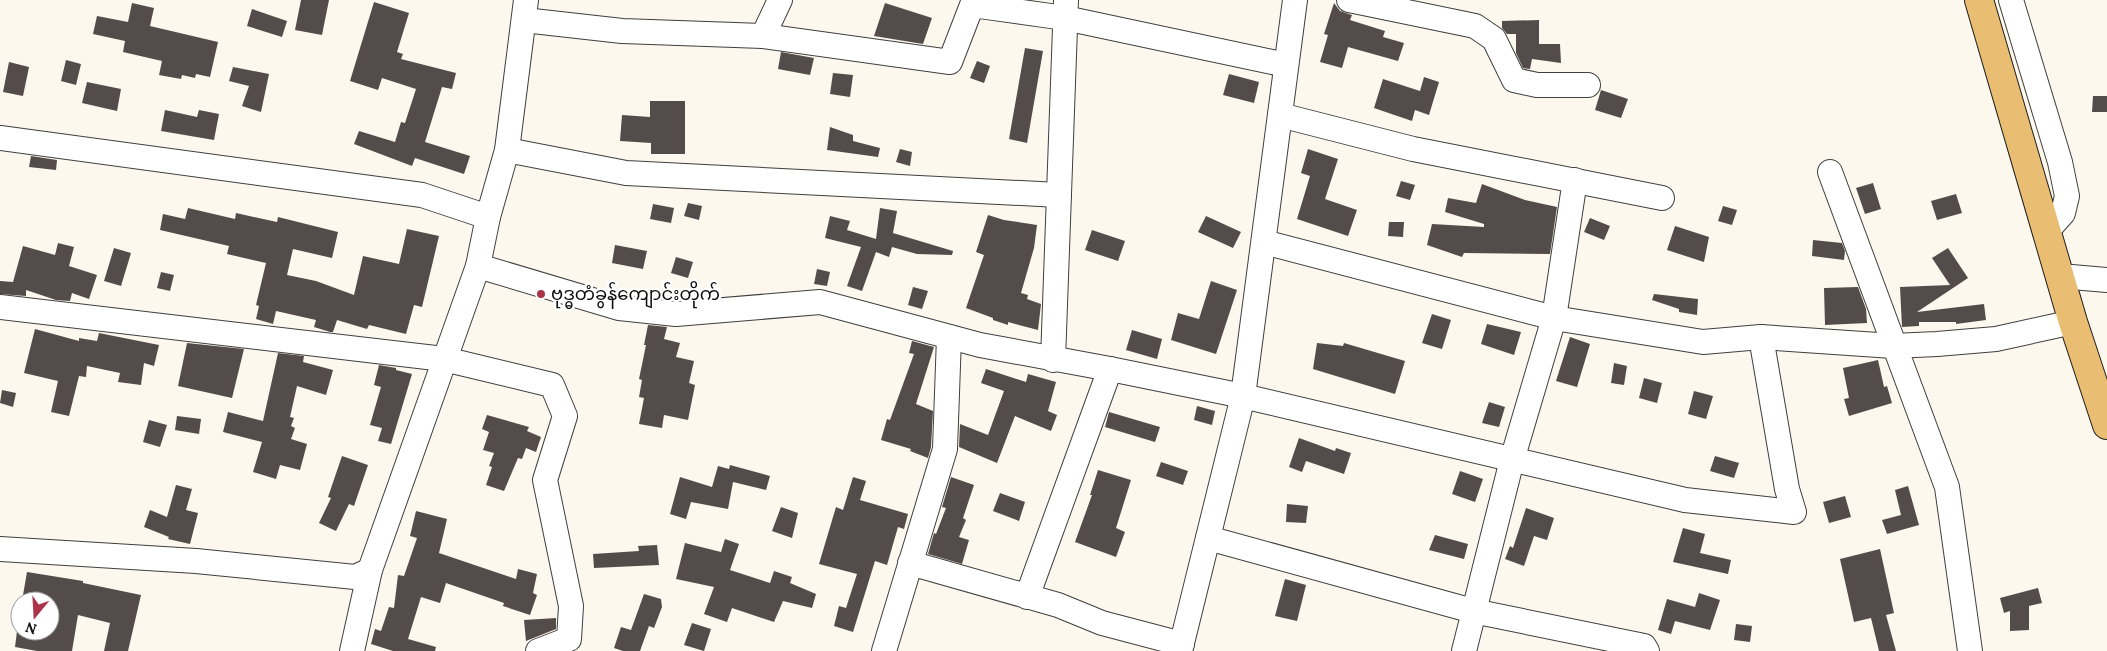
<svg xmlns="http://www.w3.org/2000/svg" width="2107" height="651" viewBox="0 0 2107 651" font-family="Lora,'Noto Sans Myanmar',serif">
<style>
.building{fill:#544c4a}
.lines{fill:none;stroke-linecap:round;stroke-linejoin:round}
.minor-casing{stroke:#3f3f3f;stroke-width:26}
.major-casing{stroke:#1d1d1d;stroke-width:30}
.minor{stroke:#fff;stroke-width:24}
.major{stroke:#e9bd72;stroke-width:28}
.poi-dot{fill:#ac3449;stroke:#fff;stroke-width:2}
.labels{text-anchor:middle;stroke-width:5;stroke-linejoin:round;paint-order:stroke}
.poi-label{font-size:18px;fill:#0c0c0c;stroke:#fff;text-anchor:start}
</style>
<rect width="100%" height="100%" fill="#fdf8ee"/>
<!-- building -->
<g class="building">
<polygon points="301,0 329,0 322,35 295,30"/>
<polygon points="374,2 409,13 397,52 403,54 401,59 456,73 452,89 442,87 425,142 470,156 464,174 415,158 412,166 354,144 359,131 395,142 401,122 405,123 416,89 382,78 378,90 350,81"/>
<polygon points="132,3 154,8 150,26 218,42 210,77 196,74 195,78 182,75 181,79 159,75 162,61 123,52 125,41 93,34 97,16 128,22"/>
<polygon points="885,3 932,18 923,44 874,36"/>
<polygon points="1334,3 1340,11 1352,15 1350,20 1385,31 1383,37 1404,43 1398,61 1348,47 1342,68 1320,62 1328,35 1324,34"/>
<polygon points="252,9 287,21 282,37 247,26"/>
<polygon points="1539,20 1539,44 1560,44 1561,63 1532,59 1530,69 1523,68 1516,53 1516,34 1507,34 1502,28 1502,21"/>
<polygon points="1025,48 1043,51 1027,143 1009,139"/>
<polygon points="781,52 814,58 810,75 778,69"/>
<polygon points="66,60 81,64 76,85 61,81"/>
<polygon points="977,61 990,66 984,83 970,78"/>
<polygon points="9,62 29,67 23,96 3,92"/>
<polygon points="233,67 269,74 261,112 242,106 249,86 229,81"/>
<polygon points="833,73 853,75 850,97 830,94"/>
<polygon points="1229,74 1259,82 1254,103 1223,95"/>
<polygon points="1424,77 1439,82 1429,115 1415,110 1412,121 1374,108 1383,79 1420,91"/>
<polygon points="87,82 121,89 117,111 82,103"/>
<polygon points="1601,90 1628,99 1621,118 1595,110"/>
<polygon points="2093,96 2107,96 2107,112 2092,112"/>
<polygon points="650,101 685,101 685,154 651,154 651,143 620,141 622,115 650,117"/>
<polygon points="165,110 197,117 199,110 219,114 214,140 161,131"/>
<polygon points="830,127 853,135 853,141 880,148 878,157 827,150"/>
<polygon points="900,149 912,152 910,166 896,162"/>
<polygon points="1308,149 1338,159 1325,199 1357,210 1348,236 1297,219 1310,176 1301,173"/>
<polygon points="31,156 57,160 56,170 29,167"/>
<polygon points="1401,181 1415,185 1410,200 1396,196"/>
<polygon points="1873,183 1881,209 1865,214 1856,188"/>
<polygon points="1482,184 1525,200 1557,207 1550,254 1464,253 1462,257 1427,245 1432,224 1484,227 1484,224 1445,212 1448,198 1476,203"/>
<polygon points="1956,194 1962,213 1937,220 1931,201"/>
<polygon points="688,203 702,206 699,220 684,216"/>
<polygon points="653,204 674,208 671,223 650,219"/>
<polygon points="1723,206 1737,210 1732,225 1718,221"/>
<polygon points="188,208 235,219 236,213 277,222 278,217 338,232 332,258 293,249 287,275 316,281 354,295 363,256 399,264 407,229 439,236 422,307 414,305 406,334 369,325 367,329 337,320 333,332 330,332 314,327 316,320 276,311 273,324 256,319 259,306 256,305 266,263 227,254 229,246 160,230 163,214 185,219"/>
<polygon points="880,208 897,211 893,233 953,251 952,255 917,254 892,247 889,257 876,252 862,291 847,286 861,247 825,238 830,216 850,221 847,230 876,239"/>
<polygon points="988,215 1004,220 1037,225 1034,248 1021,293 1028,295 1027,299 1041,304 1038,330 1008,322 1008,325 993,320 993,318 966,308 984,255 976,252"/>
<polygon points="1206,216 1241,232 1233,248 1198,232"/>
<polygon points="1590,218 1610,226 1604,240 1584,232"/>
<polygon points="1389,222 1404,222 1403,237 1388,236"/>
<polygon points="1675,226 1709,237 1704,262 1667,250"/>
<polygon points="1092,230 1125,241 1118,261 1085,250"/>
<polygon points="1813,240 1842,243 1845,251 1844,260 1812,256"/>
<polygon points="58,243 74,247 69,266 97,275 89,299 72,293 70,301 56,300 26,290 26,296 0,294 0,281 13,282 23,246 55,255"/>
<polygon points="615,245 647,251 643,269 612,263"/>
<polygon points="114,248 131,253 121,286 104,281"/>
<polygon points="1948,248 1968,278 1917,312 1984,304 1986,320 1956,324 1956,322 1919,322 1919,326 1902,327 1900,287 1950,285 1932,258"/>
<polygon points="676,257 693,262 688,278 671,273"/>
<polygon points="817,269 830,272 827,286 814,284"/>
<polygon points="161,272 174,275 170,291 157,288"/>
<polygon points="1211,281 1237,290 1216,354 1171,340 1178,313 1199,319"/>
<polygon points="913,287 928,291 922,309 908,305"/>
<polygon points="1858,287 1866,309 1867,323 1825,325 1824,288"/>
<polygon points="1654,294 1698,299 1697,315 1679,312 1679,309 1652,300"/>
<polygon points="1432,314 1451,320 1442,349 1422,343"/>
<polygon points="1487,324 1521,332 1514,355 1481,344"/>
<polygon points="648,325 667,327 664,339 680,343 676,357 694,361 689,383 695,385 688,420 664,415 662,428 639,424 644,398 639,397 642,380 639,379 646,345 644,345"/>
<polygon points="35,329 79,341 79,338 97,341 99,333 159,345 154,366 144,363 141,385 118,382 120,373 87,366 86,377 79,376 69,416 51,412 58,381 24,373"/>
<polygon points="1132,330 1162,339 1157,359 1126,350"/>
<polygon points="1570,337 1590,344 1577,387 1556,381"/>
<polygon points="912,341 934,347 916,404 933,411 931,447 928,458 910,451 911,449 881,440 887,419 890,420 914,354 909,353"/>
<polygon points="187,343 244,349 232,398 178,386"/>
<polygon points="1317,343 1343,346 1344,343 1405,361 1395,394 1313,369"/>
<polygon points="278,353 304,356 303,362 333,370 326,395 297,386 290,417 294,418 291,426 295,428 291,439 307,444 300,470 280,465 276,479 253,472 262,442 223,432 228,412 263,421"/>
<polygon points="1878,360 1884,387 1887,386 1892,403 1849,416 1844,399 1849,398 1843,368"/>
<polygon points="1614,363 1627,366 1624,385 1611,383"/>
<polygon points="379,365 396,368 396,370 412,374 391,444 378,441 382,428 370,425 381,387 374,385"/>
<polygon points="986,369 1026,382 1028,374 1056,382 1048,411 1057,415 1051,431 1015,416 997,463 959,447 960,424 988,435 1004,391 981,383"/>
<polygon points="1644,378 1662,383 1657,403 1639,398"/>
<polygon points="2,390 16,393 13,407 0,403"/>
<polygon points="1694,391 1713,396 1706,419 1688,414"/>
<polygon points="1489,402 1505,407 1499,427 1482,423"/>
<polygon points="1197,406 1215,411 1212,425 1194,420"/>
<polygon points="1109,412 1160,427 1155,442 1105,427"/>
<polygon points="487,415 529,427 527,431 541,437 536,452 526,448 522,459 518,458 504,491 486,485 492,467 489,466 494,453 483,450 489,432 482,429"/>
<polygon points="177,416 201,419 199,434 175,430"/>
<polygon points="149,420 167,425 160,447 143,442"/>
<polygon points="1299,438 1335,451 1336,448 1351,453 1344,474 1306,461 1302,472 1289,467"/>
<polygon points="342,456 368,465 354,506 349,504 336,531 319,523 331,498 328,497"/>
<polygon points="1715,456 1739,463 1734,478 1710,471"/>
<polygon points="1161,462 1188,471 1183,485 1156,476"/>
<polygon points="730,465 770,476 766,490 733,482 728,509 691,502 686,519 670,514 680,477 712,487 718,466 729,469"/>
<polygon points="1098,470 1131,480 1116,528 1125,532 1116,557 1075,542 1092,495 1090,495"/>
<polygon points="1460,471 1483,479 1475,502 1452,494"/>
<polygon points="853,477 866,481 860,500 908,514 904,529 898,527 887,565 875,561 853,632 834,626 839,606 846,608 857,574 819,564 836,507 843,510"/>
<polygon points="951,477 974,485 963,518 966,520 959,537 969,540 962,564 928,554 934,533 936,534 946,508 942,507"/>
<polygon points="176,485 192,489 186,510 198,513 190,544 168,539 169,537 144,527 150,510 167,517"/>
<polygon points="1908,486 1919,525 1887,534 1882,520 1901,515 1895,490"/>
<polygon points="1000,493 1025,502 1019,521 993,511"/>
<polygon points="1845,496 1851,517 1829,523 1823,502"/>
<polygon points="1287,504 1308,506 1306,523 1286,522"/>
<polygon points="781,507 798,513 792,538 772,531"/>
<polygon points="1526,508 1554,518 1547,540 1534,536 1524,566 1505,559 1510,546 1513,548"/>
<polygon points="416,511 447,519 439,553 516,579 518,569 537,574 533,593 537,595 530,615 503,606 504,603 446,583 440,603 421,597 408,639 436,647 435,651 393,651 371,644 375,629 381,631 389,607 394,608 398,575 404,576 417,538 410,536"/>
<polygon points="1683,528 1705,534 1700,553 1731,560 1728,574 1673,562"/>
<polygon points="1435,535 1468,544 1464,559 1429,550"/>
<polygon points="725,539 739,544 730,570 770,583 774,571 792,577 790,583 816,594 812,608 783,601 774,622 732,608 727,622 704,614 714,587 676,579 685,543 721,552"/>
<polygon points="657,545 659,565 594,568 593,554 639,551 638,546"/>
<polygon points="1880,549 1894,613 1886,615 1896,651 1879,651 1871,618 1854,622 1840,559"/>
<polygon points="27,572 83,581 83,583 141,595 128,651 104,651 110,623 78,615 72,651 37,651 15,647 17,631 50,631 50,601 22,601"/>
<polygon points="1285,579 1306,585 1297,621 1275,616"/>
<polygon points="2038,588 2042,603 2029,606 2029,630 2010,631 2010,611 2004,613 2000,598"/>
<polygon points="1699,593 1720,600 1710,630 1675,621 1671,634 1658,630 1667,599 1695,607"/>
<polygon points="644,594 661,599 662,607 654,628 649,626 640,651 623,651 614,648 621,627 631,630"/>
<polygon points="556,618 556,629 526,641 524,620"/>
<polygon points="692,623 711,629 704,651 684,645"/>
<polygon points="1736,624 1752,626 1750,642 1734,640"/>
</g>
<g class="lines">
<!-- minor casing -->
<g class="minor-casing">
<g id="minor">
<polyline points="1349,0 1475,26 1494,39 1514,80 1537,85 1588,85"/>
<polyline points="2011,0 2060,162 2067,196 2063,213 2047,231"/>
<polyline points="524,20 622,31 763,36 950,62 972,5 1065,18 1286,65"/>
<polyline points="763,36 780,0"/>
<polyline points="1280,115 1413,149 1662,198"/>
<polyline points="0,138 422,195 488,217"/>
<polyline points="507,150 626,173 1059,195"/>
<polyline points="1830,172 1947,487 1970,651"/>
<polyline points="1264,242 1554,318 1703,342 1761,337 1893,346 1937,344 1996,339 2073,322"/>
<polyline points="478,266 619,308 676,314 820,302 980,345 1110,369 1243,396 1685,500 1794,512 1787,489 1761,337"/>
<polyline points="2060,276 2107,280"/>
<polyline points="0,307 444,359 552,385 565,416 545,480 571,606 569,639 538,651"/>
<polyline points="1053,360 1066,0"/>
<polyline points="1208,538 1473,611 1644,646 1647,651"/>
<polyline points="0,549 196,561 355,577 370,570"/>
<polyline points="910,563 1058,605 1102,623 1182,644"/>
<polyline points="1027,597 1110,369"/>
<polyline points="352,651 370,570 478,266 488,217 507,150 526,0"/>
<polyline points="884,651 945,449 949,337"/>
<polyline points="1180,651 1243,396 1295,0"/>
<polyline points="1464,651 1512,460 1554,318 1575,180"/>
</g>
</g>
<!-- major casing -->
<g class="major-casing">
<polyline id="major" points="1979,0 2073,322 2107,425"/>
</g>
<!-- minor -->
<use href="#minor" class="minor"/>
<!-- major -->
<use href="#major" class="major"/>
</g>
<!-- markers -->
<circle class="poi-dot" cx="541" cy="294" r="5"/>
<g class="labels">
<!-- poi labels -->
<g class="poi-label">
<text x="551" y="300">ဗုဒ္ဓတံခွန်ကျောင်းတိုက်</text>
</g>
</g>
<!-- north arrow -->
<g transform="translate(35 616) rotate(198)"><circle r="24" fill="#ffffff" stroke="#9e9e9e"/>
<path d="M0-4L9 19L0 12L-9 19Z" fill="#ac3449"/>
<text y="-8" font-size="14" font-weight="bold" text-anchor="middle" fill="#0c0c0c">N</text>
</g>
</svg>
